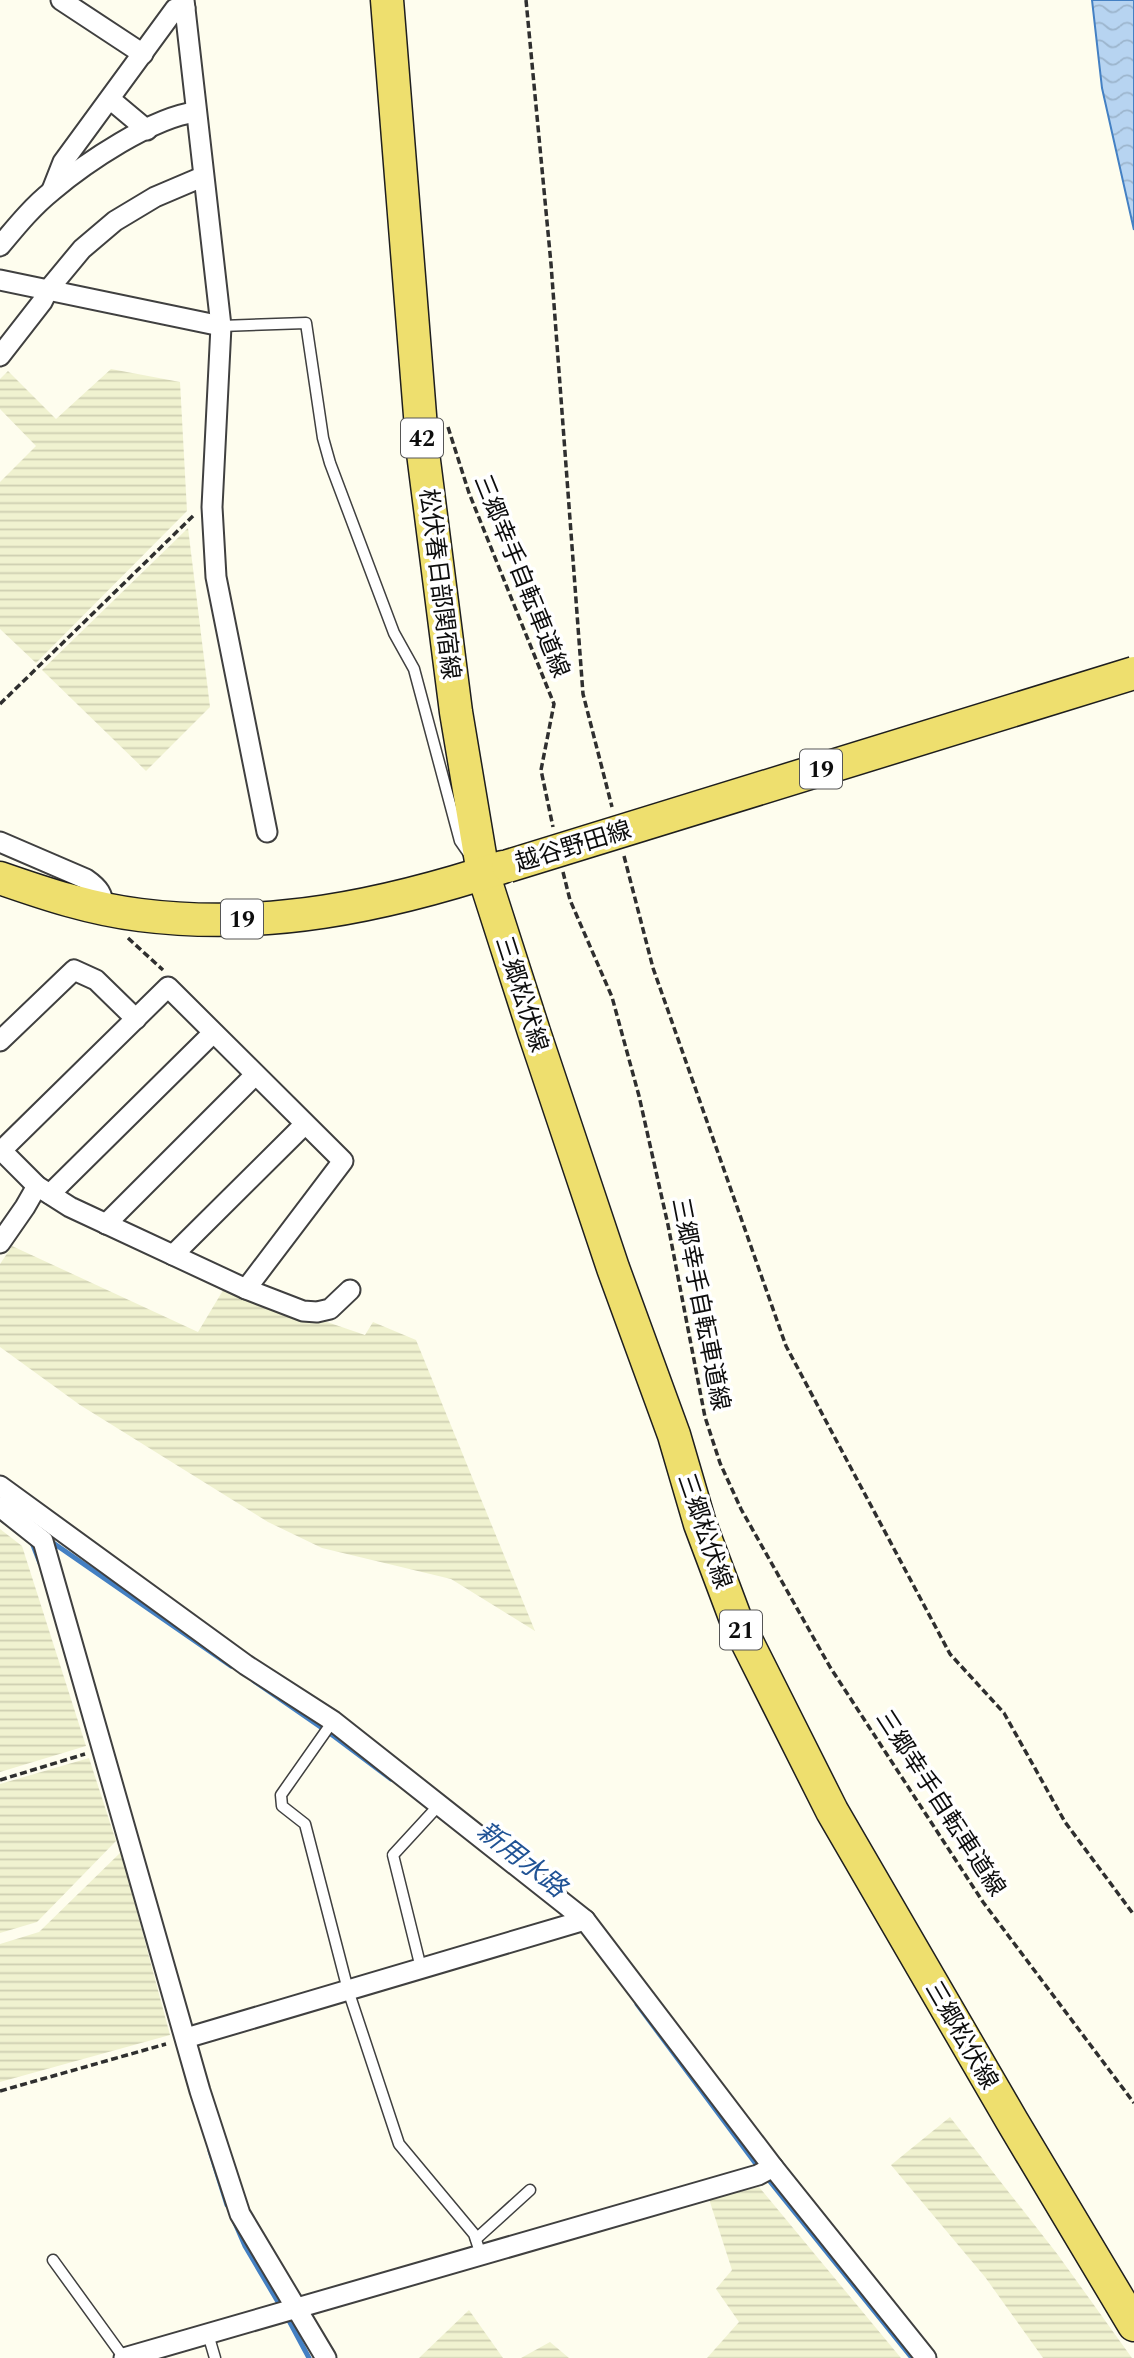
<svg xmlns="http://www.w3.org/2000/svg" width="1134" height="2358" viewBox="0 0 1134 2358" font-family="Spectral,'Noto Sans JP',serif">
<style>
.farmland{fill:url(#farmland-rules)}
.water{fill:url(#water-waves);stroke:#4480c3;stroke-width:2}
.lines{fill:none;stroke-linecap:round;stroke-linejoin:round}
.stream{stroke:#4480c3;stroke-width:5}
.lane-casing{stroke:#404040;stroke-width:13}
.street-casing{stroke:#404040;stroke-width:23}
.primary-casing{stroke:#1e1e1e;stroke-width:35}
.path{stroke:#2f2f2f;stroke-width:3.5;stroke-dasharray:7 3.5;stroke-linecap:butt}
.lane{stroke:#fff;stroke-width:10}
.street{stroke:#fff;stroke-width:19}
.primary{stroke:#eedf6e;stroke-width:32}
.primary-bridge-casing{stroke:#1e1e1e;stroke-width:35;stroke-linecap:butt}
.primary-bridge{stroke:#eedf6e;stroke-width:32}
.labels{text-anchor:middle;stroke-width:7;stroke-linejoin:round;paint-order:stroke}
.shield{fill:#fff;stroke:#565656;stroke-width:2}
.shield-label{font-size:23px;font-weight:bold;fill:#0d0d0d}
.street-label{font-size:24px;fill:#0d0d0d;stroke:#fff}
.water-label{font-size:26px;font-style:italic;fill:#205395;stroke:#fff}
</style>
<defs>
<pattern id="farmland-rules" width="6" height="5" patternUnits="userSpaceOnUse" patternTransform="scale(1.75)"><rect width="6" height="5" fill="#f0f2d0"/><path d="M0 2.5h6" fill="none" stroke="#cdceb1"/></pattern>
<pattern id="water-waves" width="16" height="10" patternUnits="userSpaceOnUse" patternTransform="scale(1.75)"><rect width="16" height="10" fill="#b7d4f1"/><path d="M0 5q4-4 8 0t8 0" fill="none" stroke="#9cb5cd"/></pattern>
</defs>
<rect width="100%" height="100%" fill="#fefdee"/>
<!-- farmland -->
<g class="farmland">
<polygon points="111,369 180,382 187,511 36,663 0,629 0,482 36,446 0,409 0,379 8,371 56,419"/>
<polygon points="188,528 210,707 146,771 42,670"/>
<polygon points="12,1246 198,1332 225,1287 365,1335 373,1322 416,1340 535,1631 451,1579 322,1548 268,1522 80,1405 0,1347 0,1264"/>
<polygon points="0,1529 22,1546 86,1746 0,1772"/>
<polygon points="89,1758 116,1841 37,1922 0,1933 0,1784"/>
<polygon points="121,1852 170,2035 0,2082 0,1944 39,1932"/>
<polygon points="950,2117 1058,2255 1132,2358 1043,2358 985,2277 891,2165"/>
<polygon points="759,2187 901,2358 707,2358 739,2322 716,2289 732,2270 709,2199"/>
<polygon points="469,2310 503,2358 419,2358"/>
<polygon points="550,2342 569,2358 521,2358"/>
</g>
<!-- water -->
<polygon class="water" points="1092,0 1134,0 1134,230 1102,88"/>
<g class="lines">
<!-- stream -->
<g class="stream">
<polyline points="31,1540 40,1563"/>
<polyline points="49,1540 231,1666"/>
<polyline points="254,1681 335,1737 391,1779"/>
<polyline points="637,2004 756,2164 912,2358"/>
<polyline points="210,2151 227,2205"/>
<polyline points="235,2223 245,2246 281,2307"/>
<polyline points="286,2315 309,2358"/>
</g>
<!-- lane casing -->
<g class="lane-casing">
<g id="lane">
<polyline points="221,326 306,323 323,438 330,463 394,633 414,669 460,841 469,854"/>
<polyline points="333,1721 281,1795 282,1806 305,1824 348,1990 399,2144 474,2234 481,2255"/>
<polyline points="421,1968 393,1855 439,1805"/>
<polyline points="476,2239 530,2190"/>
<polyline points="53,2260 124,2358"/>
<polyline points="208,2334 215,2358"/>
</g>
</g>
<!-- street casing -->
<g class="street-casing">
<g id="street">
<polyline points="61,0 143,54"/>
<polyline points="184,0 221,326 212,507 216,577 267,832"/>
<polyline points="110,99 147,130"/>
<polyline points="52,190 63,162 175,9 185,8"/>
<path d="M0,246C16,227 32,207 52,191C85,163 153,117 196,112"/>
<polyline points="0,280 221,326"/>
<polyline points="0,356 42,302 48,290 82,249 115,221 155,197 202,177"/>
<path d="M0,842L86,879C99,888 103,894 104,909"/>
<polyline points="0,1041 74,970 96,980 136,1019"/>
<polyline points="0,1149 37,1186 70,1207 246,1289 303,1311 317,1312 330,1309 350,1290"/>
<polyline points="1,1151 168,987 343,1161 246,1289"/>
<polyline points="50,1194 213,1033"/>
<polyline points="106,1224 255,1075"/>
<polyline points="0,1243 25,1207 37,1186"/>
<polyline points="173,1255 305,1124"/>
<polyline points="0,1486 246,1665 333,1721 585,1920 773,2167 926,2358"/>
<polyline points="0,1507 43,1541 200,2091 240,2214 326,2358"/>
<polyline points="186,2038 585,1920"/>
<polyline points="124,2358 758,2175 773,2167"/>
</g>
</g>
<!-- primary casing -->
<g class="primary-casing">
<g id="primary">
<polyline points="387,0 423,453 456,712 483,873 534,1032 613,1268 674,1435 700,1524 736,1620 832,1811 1012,2121 1134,2325"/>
<path d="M0,878C46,894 91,909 140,915C266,931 384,906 503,867"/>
</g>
</g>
<!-- path -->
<g class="path">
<polyline points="526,0 551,264 583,694 612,807"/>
<polyline points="448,427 469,493 554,704 541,770 553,827"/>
<polyline points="0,704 194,515"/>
<polyline points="624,856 653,968 786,1346 950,1654 1004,1713 1065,1822 1134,1915"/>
<polyline points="563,872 570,900 612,997 639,1096 668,1225 705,1417 720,1463 741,1509 830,1667 983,1902 1134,2103"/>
<polyline points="128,938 163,970"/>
<polyline points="0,1780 85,1754"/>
<polyline points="0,2091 166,2044"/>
</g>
<!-- lane -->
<use href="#lane" class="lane"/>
<!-- street -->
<use href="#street" class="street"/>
<!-- primary -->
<use href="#primary" class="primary"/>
<!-- primary-bridge casing -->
<g class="primary-bridge-casing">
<polyline id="primary-bridge" points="508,866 1134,673"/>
</g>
<!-- primary-bridge -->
<use href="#primary-bridge" class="primary-bridge"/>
</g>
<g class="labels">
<!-- shield labels -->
<g class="shield">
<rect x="401" y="418.5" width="42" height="39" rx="5"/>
<rect x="800" y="749.5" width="42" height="39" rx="5"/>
<rect x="221" y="899.5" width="42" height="39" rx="5"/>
<rect x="720" y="1610.5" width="42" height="39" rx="5"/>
</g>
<g class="shield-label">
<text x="422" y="446">42</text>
<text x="821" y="777">19</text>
<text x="242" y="927">19</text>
<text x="741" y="1638">21</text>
</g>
<!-- street labels -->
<g class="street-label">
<text transform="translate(522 576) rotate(68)" y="8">三郷幸手自転車道線</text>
<text transform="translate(440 584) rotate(83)" y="8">松伏春日部関宿線</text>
<text transform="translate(573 846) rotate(-17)" y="8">越谷野田線</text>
<text transform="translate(522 994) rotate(72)" y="8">三郷松伏線</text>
<text transform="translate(701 1304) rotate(79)" y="8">三郷幸手自転車道線</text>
<text transform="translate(705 1531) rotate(71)" y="8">三郷松伏線</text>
<text transform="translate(941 1803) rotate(57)" y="8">三郷幸手自転車道線</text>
<text transform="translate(962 2035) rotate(60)" y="8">三郷松伏線</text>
</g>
<!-- water labels -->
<g class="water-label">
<text transform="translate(522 1859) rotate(38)" y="9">新用水路</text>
</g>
</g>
</svg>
